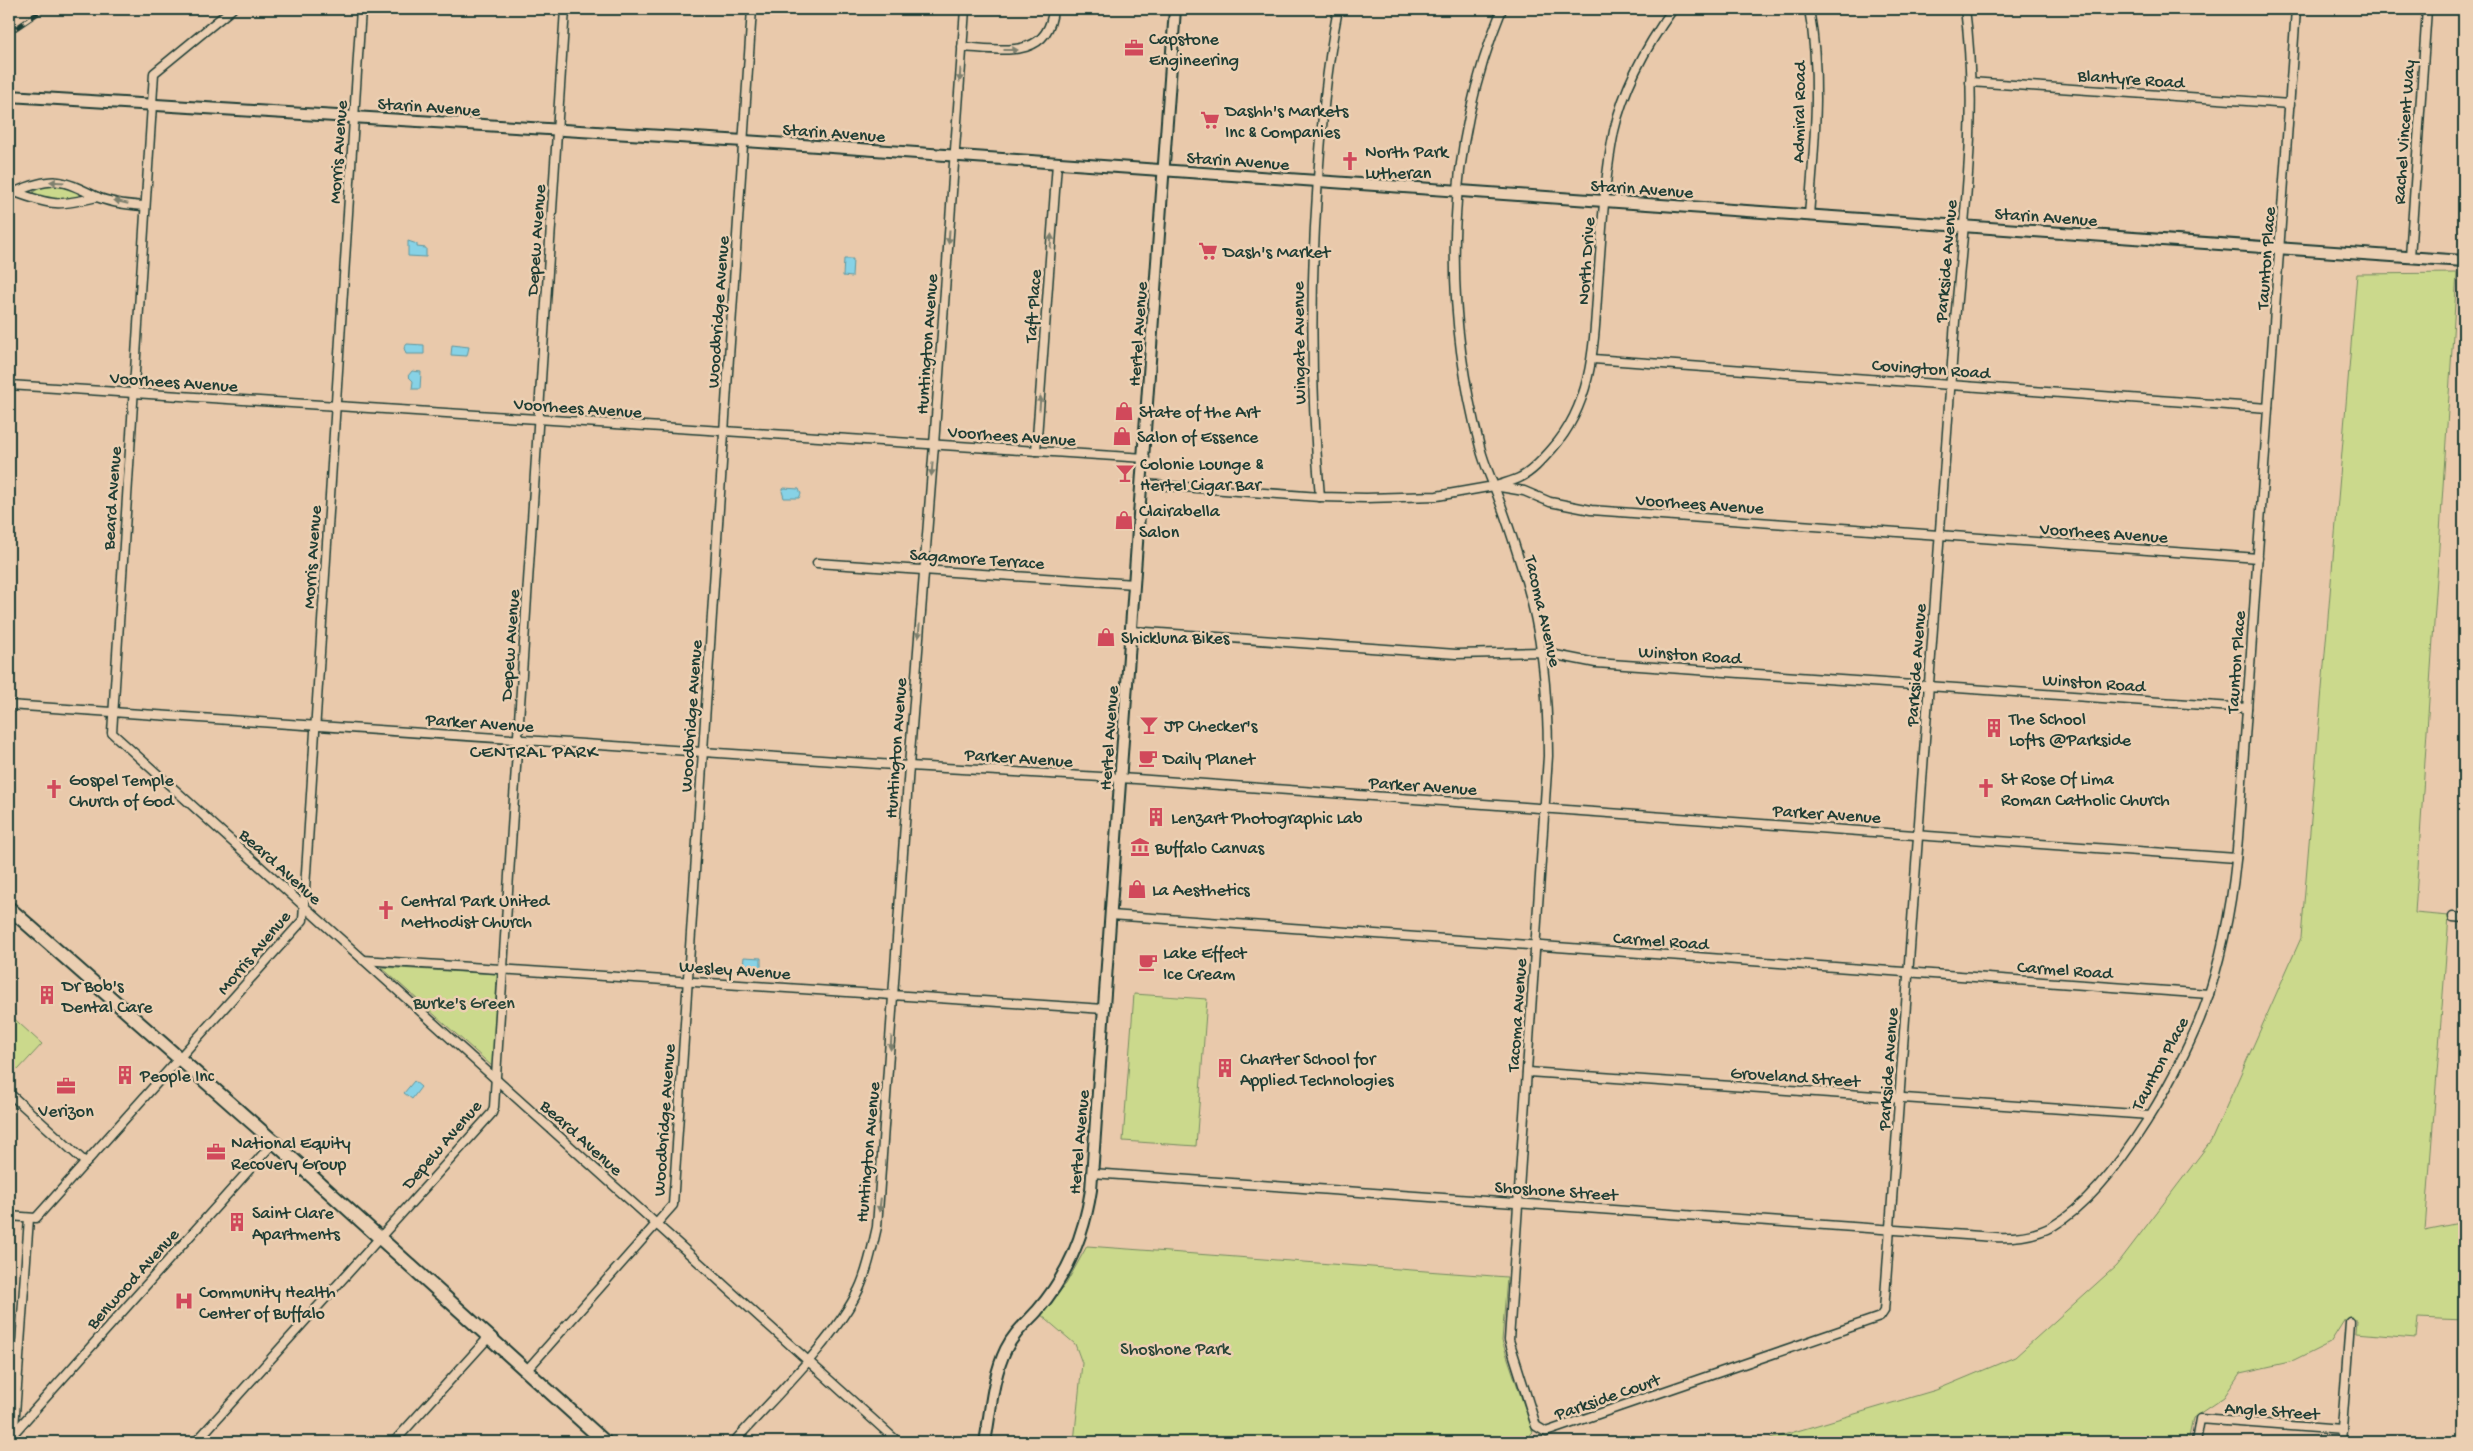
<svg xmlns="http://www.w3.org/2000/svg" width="2473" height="1451" viewBox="0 0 2473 1451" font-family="'Gochi Hand',sans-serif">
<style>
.green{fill:#cbd98c;stroke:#758b60}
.water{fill:#87d2e6;stroke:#5d969f}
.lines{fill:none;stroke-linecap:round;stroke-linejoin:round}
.minor-casing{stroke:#1f3d34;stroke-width:11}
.tertiary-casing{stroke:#1f3d34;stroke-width:14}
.primary-casing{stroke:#1f3d34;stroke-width:16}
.minor{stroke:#ebcfb2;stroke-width:8}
.tertiary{stroke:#ebcfb2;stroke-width:10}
.primary{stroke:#ebcfb2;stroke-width:12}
.rail-casing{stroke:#1f3d34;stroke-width:5}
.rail{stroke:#ebcfb2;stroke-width:3;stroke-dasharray:9;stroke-linecap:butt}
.oneway{fill:#7b7f6d}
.labels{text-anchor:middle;stroke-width:5;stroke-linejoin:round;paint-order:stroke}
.poi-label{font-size:18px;fill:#1f3d34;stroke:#ebcfb2;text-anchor:start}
.street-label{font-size:18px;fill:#1f3d34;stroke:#ebcfb2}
.park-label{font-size:18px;fill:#284538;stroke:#ebcfb2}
.neighbourhood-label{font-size:19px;letter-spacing:1px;fill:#1f3d34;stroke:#ebcfb2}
</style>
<rect width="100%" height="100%" fill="#e9c9ab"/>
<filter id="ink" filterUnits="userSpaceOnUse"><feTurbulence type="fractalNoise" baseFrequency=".02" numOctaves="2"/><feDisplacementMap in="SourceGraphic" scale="10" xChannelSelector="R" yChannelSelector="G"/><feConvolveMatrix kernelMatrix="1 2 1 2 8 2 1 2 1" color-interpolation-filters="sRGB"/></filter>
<g filter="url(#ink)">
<!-- green -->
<g class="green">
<path d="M60,186L77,191L79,195L75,199C63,200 41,203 33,192L42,187Z"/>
<polygon points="2457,273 2415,913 2449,916 2425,1230 2464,1222 2464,1320 2418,1318 2416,1338 2356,1333 2357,1320 2345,1319 2330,1343 2294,1361 2240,1373 2224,1397 2193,1418 2188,1442 1760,1442 1936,1390 2015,1357 2116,1266 2211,1141 2301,938 2357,274"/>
<polygon points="381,967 497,974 493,1067"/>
<polygon points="1134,994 1207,999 1196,1146 1123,1141"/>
<polygon points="9,1014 42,1044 18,1070 9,1061"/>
<polygon points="1087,1246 1507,1277 1502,1341 1533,1432 1523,1442 1074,1442 1082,1363 1075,1344 1040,1314 1066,1284"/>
</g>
<!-- water -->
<g class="water">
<polygon points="408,241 417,244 417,247 426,248 426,257 408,256"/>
<polygon points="844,259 853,259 852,277 843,276"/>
<polygon points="407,344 424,345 424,354 406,354 404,348"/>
<polygon points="452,345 469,347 467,356 451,355"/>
<polygon points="412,371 421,372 420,389 412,389 413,381 408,376"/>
<polygon points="784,488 799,489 801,494 799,498 784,498 782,491"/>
<polygon points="744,957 761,958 761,967 743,967"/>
<polygon points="414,1081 421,1087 412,1099 404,1093"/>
</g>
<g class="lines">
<!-- minor casing -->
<g class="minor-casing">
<g id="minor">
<polyline points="232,9 154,73 112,733 898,1442"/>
<path d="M1502,9C1445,148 1442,303 1480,447C1484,464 1492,480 1498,497C1509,525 1517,553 1526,581C1543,637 1548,698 1548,756L1509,1340L1536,1426L1546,1432L1880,1317L1884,1311L1955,321C1964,218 1979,112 1965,9"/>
<path d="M962,47C999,49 1049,61 1053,9"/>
<polyline points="1970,82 2290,104"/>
<path d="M15,192C52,176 61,179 95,196C109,203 129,205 145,206"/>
<path d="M9,193L15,192C52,206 59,206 97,197"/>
<path d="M1809,216C1814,146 1822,78 1809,9"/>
<polyline points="2410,257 2427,9"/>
<polyline points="1593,359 2268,408"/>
<polyline points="9,385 1145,458"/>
<polyline points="1036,451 1057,163"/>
<polyline points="1143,484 1320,497 1366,498 1437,496 1494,486 1524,491 1550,502 1591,510 2258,558"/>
<path d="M1496,486C1504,483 1514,481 1521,477C1533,471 1543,459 1552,449C1594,402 1594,341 1598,282C1602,231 1604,181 1614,131C1624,87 1647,45 1673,9"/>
<path d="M1320,497C1311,396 1310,295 1317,194C1321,132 1326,70 1338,9"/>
<polyline points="817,563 1135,584"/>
<polyline points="1132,631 1456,654 1540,652 1596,663 2247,708"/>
<polyline points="9,705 909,766 1136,779 2236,858"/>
<polyline points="1111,915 2209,994"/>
<polyline points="2453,917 2464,918"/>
<polyline points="363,960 1104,1009"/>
<polyline points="1528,1072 2150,1115"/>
<polyline points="9,1093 86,1163"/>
<path d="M1092,1173L1994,1237C2014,1238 2035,1236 2053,1226C2116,1189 2187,1062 2209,994C2225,943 2234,891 2238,838L2296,9"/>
<polyline points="9,1216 36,1218 303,920 361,9"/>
<polyline points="526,1371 673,1205 752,9"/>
<polyline points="13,1434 274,1142"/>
<polyline points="13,1442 29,1218"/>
<polyline points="196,1442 492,1113 494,1107 565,9"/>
<polyline points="394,1442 489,1337"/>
<path d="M734,1442C773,1398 834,1341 859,1289C868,1270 872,1248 877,1227L909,766L934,445L965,9"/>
<polyline points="2196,1442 2200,1419 2342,1430"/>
<polyline points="2341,1442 2350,1322"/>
</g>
</g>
<!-- tertiary casing -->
<g class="tertiary-casing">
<g id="tertiary">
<polyline points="9,96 744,141 2464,261"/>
<path d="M985,1442C991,1411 992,1378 1006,1349C1014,1333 1025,1324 1037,1311C1068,1275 1084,1236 1091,1190L1175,9"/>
</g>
</g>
<!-- primary casing -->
<g class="primary-casing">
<polyline id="primary" points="9,908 274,1142 605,1442"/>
</g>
<!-- minor -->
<use href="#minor" class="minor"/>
<!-- tertiary -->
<use href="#tertiary" class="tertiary"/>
<!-- primary -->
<use href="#primary" class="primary"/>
<!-- rail casing -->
<g class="rail-casing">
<polyline id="rail" points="9,33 44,9"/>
</g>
<!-- rail -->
<use href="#rail" class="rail"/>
</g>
<!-- one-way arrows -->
<defs><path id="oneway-solid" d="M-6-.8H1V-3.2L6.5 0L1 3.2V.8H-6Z" transform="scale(1.25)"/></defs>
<g class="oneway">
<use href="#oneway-solid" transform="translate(1011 50)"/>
<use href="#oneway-solid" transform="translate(960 75) rotate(94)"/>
<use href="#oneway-solid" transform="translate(57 182) rotate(-177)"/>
<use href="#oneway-solid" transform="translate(121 202) rotate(-167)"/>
<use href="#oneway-solid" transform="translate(949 237) rotate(94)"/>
<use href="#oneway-solid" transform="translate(1051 241) rotate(-86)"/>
<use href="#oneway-solid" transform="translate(1040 403) rotate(-86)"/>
<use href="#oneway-solid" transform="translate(932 469) rotate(95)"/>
<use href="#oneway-solid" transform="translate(919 631) rotate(95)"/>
<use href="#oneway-solid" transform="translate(891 1043) rotate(94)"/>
<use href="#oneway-solid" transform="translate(880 1205) rotate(97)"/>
</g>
</g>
<!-- icons -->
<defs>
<g id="office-bare" transform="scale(1.5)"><path d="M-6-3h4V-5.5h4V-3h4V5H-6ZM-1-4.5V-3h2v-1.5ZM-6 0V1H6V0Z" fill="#d1495b" stroke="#ebcfb2" stroke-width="2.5" paint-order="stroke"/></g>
<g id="supermarket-bare" transform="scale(1.5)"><path d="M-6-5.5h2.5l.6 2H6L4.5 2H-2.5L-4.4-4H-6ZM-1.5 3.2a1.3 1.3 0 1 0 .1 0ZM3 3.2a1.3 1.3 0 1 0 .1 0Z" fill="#d1495b" stroke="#ebcfb2" stroke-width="2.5" paint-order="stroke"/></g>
<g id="church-bare" transform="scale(1.5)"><path d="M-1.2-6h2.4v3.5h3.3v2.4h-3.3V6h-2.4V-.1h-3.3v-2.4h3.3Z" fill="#d1495b" stroke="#ebcfb2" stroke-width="2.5" paint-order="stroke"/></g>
<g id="shop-bare" transform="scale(1.5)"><path d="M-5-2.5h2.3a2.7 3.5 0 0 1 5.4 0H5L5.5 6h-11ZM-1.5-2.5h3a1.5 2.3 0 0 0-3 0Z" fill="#d1495b" stroke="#ebcfb2" stroke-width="2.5" paint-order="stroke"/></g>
<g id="bar-bare" transform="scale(1.5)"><path d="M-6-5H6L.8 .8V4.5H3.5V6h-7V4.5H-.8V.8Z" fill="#d1495b" stroke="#ebcfb2" stroke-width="2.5" paint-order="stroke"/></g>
<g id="building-bare" transform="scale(1.5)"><path d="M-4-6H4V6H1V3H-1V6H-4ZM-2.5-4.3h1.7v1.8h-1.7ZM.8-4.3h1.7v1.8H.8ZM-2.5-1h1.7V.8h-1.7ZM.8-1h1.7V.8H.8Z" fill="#d1495b" stroke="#ebcfb2" stroke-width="2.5" paint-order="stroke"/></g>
<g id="cafe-bare" transform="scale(1.5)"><path d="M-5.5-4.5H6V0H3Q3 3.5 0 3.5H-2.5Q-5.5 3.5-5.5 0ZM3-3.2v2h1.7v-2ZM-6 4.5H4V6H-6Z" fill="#d1495b" stroke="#ebcfb2" stroke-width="2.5" paint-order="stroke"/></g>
<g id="museum-bare" transform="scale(1.5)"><path d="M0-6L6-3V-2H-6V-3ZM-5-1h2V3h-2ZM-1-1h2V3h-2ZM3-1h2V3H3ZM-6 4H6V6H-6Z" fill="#d1495b" stroke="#ebcfb2" stroke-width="2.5" paint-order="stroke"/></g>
<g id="hospital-bare" transform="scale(1.5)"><path d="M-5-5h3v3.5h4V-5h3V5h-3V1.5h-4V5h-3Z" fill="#d1495b" stroke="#ebcfb2" stroke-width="2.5" paint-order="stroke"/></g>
</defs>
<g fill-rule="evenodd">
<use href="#office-bare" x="1134" y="48"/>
<use href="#supermarket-bare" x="1210" y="120"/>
<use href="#church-bare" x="1350" y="161"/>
<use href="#supermarket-bare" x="1208" y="251"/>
<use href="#shop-bare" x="1124" y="411"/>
<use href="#shop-bare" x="1122" y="436"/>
<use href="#bar-bare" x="1125" y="473"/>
<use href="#shop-bare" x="1124" y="520"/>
<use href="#shop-bare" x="1106" y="637"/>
<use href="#bar-bare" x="1149" y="725"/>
<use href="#building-bare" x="1994" y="728"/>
<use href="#cafe-bare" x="1148" y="758"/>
<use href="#church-bare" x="1986" y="788"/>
<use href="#church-bare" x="54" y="789"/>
<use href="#building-bare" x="1156" y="817"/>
<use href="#museum-bare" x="1140" y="847"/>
<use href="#shop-bare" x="1137" y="889"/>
<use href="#church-bare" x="386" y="910"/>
<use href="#cafe-bare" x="1148" y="962"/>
<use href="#building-bare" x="47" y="995"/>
<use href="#building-bare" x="1225" y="1068"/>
<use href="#building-bare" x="125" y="1075"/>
<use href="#office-bare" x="66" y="1086"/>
<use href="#office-bare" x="216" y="1152"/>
<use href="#building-bare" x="237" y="1222"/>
<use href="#hospital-bare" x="184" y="1301"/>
</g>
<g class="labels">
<!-- poi labels -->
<g class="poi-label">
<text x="1149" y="44">Capstone<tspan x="1149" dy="21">Engineering</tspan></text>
<text x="1225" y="116">Dashh's Markets<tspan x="1225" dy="21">Inc &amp; Companies</tspan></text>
<text x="1365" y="157">North Park<tspan x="1365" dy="21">Lutheran</tspan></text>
<text x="1223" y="257">Dash's Market</text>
<text x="1139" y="417">State of the Art</text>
<text x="1137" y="442">Salon of Essence</text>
<text x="1140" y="469">Colonie Lounge &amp;<tspan x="1140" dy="21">Hertel Cigar Bar</tspan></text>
<text x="1139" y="516">Clairabella<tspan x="1139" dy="21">Salon</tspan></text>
<text x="1121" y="643">Shickluna Bikes</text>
<text x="2009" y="724">The School<tspan x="2009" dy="21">Lofts @Parkside</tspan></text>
<text x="1164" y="731">JP Checker's</text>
<text x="1163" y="764">Daily Planet</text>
<text x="2001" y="784">St Rose Of Lima<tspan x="2001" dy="21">Roman Catholic Church</tspan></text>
<text x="69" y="785">Gospel Temple<tspan x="69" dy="21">Church of God</tspan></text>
<text x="1171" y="823">Lenzart Photographic Lab</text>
<text x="1155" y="853">Buffalo Canvas</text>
<text x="1152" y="895">La Aesthetics</text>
<text x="401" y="906">Central Park United<tspan x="401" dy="21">Methodist Church</tspan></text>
<text x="1163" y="958">Lake Effect<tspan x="1163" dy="21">Ice Cream</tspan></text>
<text x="62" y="991">Dr Bob's<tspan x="62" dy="21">Dental Care</tspan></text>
<text x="1240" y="1064">Charter School for<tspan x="1240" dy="21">Applied Technologies</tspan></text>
<text x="140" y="1081">People Inc</text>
<text x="66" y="1116" text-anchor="middle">Verizon</text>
<text x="231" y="1148">National Equity<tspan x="231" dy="21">Recovery Group</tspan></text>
<text x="252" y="1218">Saint Clare<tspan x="252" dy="21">Apartments</tspan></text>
<text x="199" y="1297">Community Health<tspan x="199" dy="21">Center of Buffalo</tspan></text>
</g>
<!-- street labels -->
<g class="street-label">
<text transform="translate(2131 78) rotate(4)" y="6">Blantyre Road</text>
<text transform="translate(429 106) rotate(4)" y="6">Starin Avenue</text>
<text transform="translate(1798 112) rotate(-89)" y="6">Admiral Road</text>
<text transform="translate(834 132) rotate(4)" y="6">Starin Avenue</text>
<text transform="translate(2403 132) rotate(-86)" y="6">Rachel Vincent Way</text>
<text transform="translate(337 152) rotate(-86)" y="6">Morris Avenue</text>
<text transform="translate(1238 160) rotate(4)" y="6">Starin Avenue</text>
<text transform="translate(1642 188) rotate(4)" y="6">Starin Avenue</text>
<text transform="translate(2046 216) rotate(4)" y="6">Starin Avenue</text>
<text transform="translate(535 240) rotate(-86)" y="6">Depew Avenue</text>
<text transform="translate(2265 258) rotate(-86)" y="6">Taunton Place</text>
<text transform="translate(1585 261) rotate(-86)" y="6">North Drive</text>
<text transform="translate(1945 261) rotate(-85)" y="6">Parkside Avenue</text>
<text transform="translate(1032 306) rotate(-86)" y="6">Taft Place</text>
<text transform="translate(717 312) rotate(-86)" y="6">Woodbridge Avenue</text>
<text transform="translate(1137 334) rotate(-86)" y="6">Hertel Avenue</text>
<text transform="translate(1298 343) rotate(-91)" y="6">Wingate Avenue</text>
<text transform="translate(926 344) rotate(-86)" y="6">Huntington Avenue</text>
<text transform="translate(1931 368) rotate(4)" y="6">Covington Road</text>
<text transform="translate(174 381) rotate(4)" y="6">Voorhees Avenue</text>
<text transform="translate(578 407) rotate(4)" y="6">Voorhees Avenue</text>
<text transform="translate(1012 435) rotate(4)" y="6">Voorhees Avenue</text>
<text transform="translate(111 498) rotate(-86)" y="6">Beard Avenue</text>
<text transform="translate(1700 503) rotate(4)" y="6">Voorhees Avenue</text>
<text transform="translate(2104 532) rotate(4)" y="6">Voorhees Avenue</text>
<text transform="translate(311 557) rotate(-86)" y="6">Morris Avenue</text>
<text transform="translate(977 558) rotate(4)" y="6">Sagamore Terrace</text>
<text transform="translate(1544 611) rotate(77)" y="6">Tacoma Avenue</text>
<text transform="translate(509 645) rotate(-86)" y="6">Depew Avenue</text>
<text transform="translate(1690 654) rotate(4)" y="6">Winston Road</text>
<text transform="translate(2235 662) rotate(-86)" y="6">Taunton Place</text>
<text transform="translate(1915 665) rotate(-86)" y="6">Parkside Avenue</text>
<text transform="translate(2094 682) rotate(4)" y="6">Winston Road</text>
<text transform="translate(690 716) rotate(-86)" y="6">Woodbridge Avenue</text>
<text transform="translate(480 722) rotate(4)" y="6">Parker Avenue</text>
<text transform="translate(1108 738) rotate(-86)" y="6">Hertel Avenue</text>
<text transform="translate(895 748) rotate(-86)" y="6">Huntington Avenue</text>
<text transform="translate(1019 757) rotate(4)" y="6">Parker Avenue</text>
<text transform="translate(1423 785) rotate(4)" y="6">Parker Avenue</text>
<text transform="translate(1827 813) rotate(4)" y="6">Parker Avenue</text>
<text transform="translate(281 866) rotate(42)" y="6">Beard Avenue</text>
<text transform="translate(1661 940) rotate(4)" y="6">Carmel Road</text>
<text transform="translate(253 952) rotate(-50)" y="6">Morris Avenue</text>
<text transform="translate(735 969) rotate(4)" y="6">Wesley Avenue</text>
<text transform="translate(2065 969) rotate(4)" y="6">Carmel Road</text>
<text transform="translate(1516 1015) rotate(-86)" y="6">Tacoma Avenue</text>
<text transform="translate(2159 1063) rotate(-62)" y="6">Taunton Place</text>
<text transform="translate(1887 1069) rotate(-86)" y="6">Parkside Avenue</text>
<text transform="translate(1795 1076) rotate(4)" y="6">Groveland Street</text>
<text transform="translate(663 1120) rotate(-86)" y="6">Woodbridge Avenue</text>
<text transform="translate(582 1137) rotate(42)" y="6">Beard Avenue</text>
<text transform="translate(1078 1142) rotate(-85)" y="6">Hertel Avenue</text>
<text transform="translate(441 1144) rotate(-49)" y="6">Depew Avenue</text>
<text transform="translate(867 1152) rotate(-85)" y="6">Huntington Avenue</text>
<text transform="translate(1556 1190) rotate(4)" y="6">Shoshone Street</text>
<text transform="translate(132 1278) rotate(-48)" y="6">Benwood Avenue</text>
<text transform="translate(1607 1396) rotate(-19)" y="6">Parkside Court</text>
<text transform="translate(2272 1410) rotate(4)" y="6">Angle Street</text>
</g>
<!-- park labels -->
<g class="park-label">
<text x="464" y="1008">Burke's Green</text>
<text x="1175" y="1354">Shoshone Park</text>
</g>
<!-- neighbourhood labels -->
<g class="neighbourhood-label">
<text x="534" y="757">CENTRAL PARK</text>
</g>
</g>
<!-- margin -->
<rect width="2473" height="1451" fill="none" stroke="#ebcfb2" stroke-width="30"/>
<rect x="15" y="15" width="2443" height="1421" fill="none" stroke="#1f3d34" stroke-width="2" filter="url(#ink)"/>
</svg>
